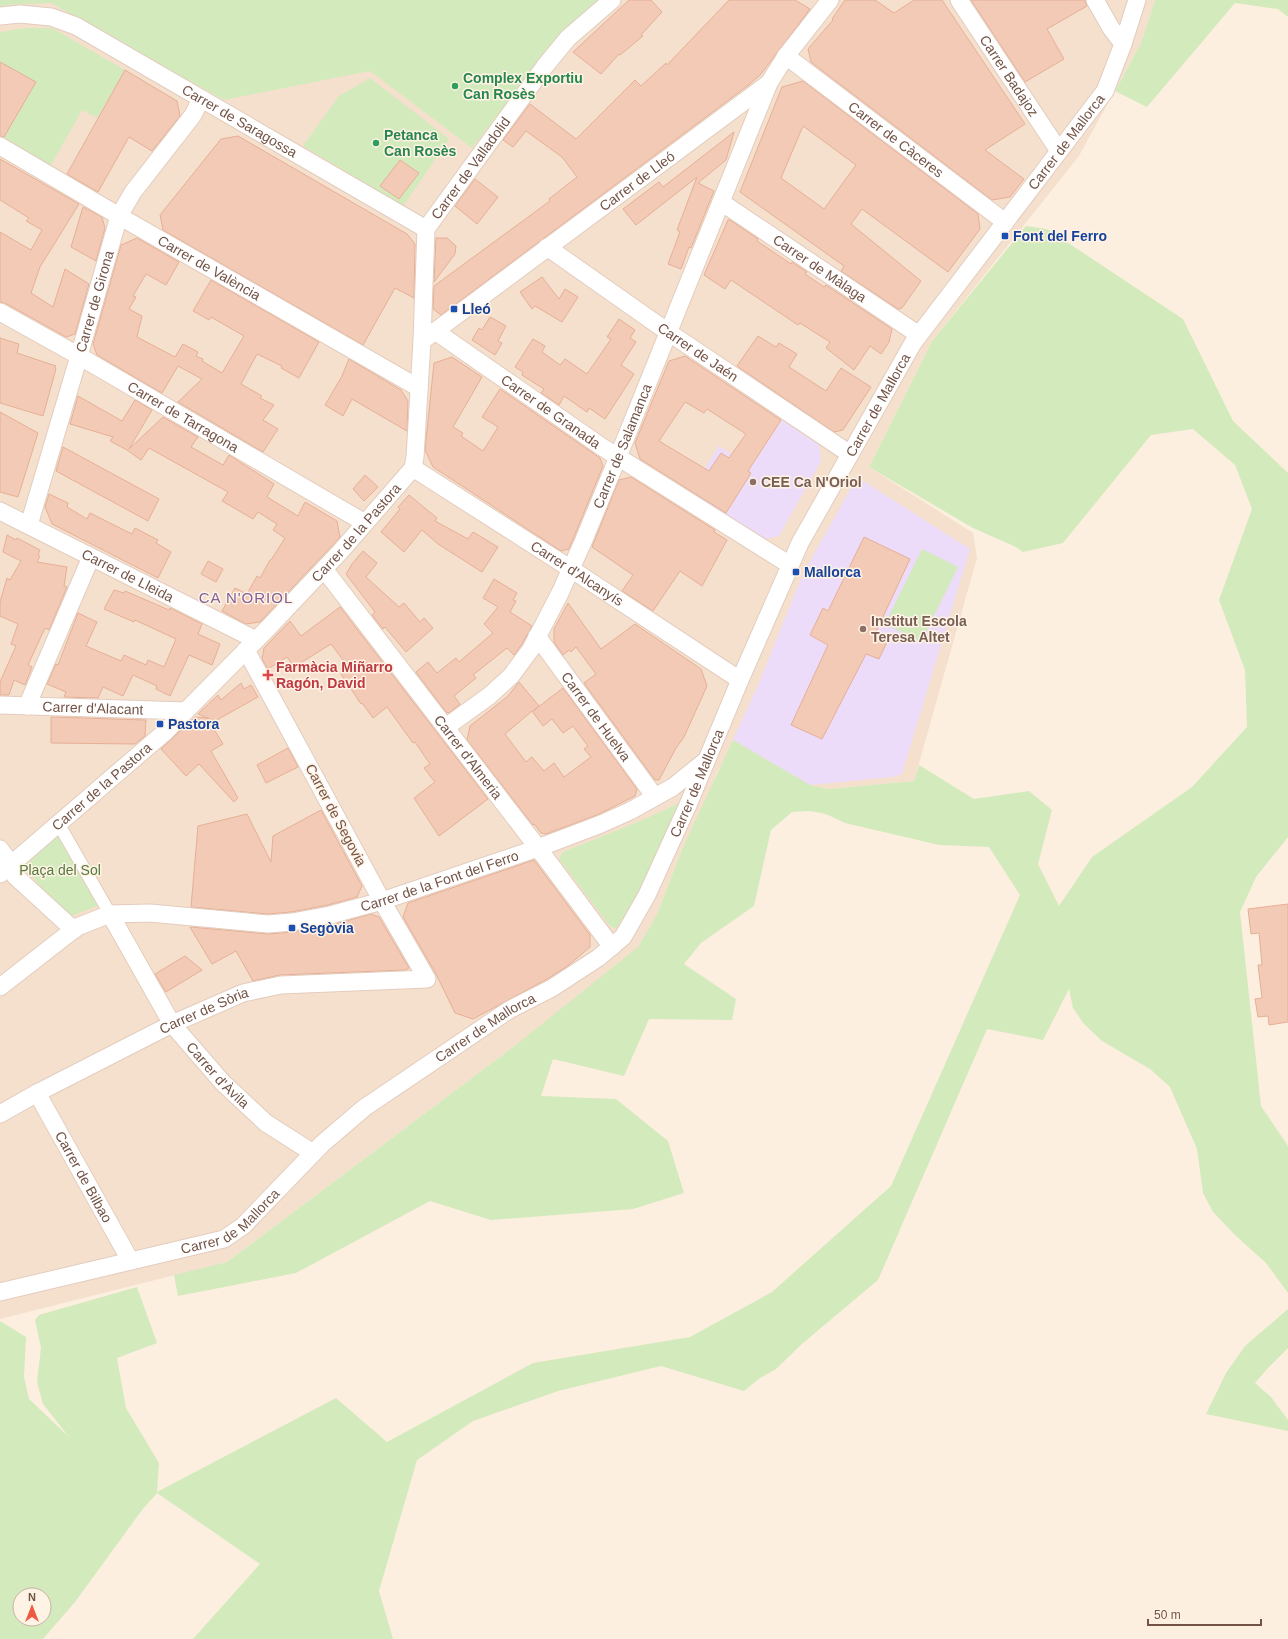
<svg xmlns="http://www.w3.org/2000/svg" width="1288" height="1639" viewBox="0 0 1288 1639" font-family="Arial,sans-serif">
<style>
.residential{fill:#f5e0cd}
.education{fill:#ecdcf9}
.green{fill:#d3eabd;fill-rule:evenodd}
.building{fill:#f3cab6;stroke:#e6af96;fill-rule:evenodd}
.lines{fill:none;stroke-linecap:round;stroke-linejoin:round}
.pedestrian-casing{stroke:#e3ccbe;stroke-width:14}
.minor-casing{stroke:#e3ccbe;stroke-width:19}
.pedestrian{stroke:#fff;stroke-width:12}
.minor{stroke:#fff;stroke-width:17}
.leisure-dot{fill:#2e9e5b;stroke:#fff3e6;stroke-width:1.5}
.transit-dot{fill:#1a4fb4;stroke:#fff3e6;stroke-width:1.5}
.education-dot{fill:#8d6e63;stroke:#fff3e6;stroke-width:1.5}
.health-dot{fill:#e0444e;stroke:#fff3e6;stroke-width:1.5}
.labels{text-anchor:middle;stroke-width:3;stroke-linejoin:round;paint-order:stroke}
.street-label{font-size:14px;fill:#735346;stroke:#fff3e6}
.leisure-label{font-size:14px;font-weight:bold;fill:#27864d;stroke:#fff3e6;text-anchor:start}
.transit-label{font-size:14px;font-weight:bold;fill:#164399;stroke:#fff3e6;text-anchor:start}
.education-label{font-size:14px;font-weight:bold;fill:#785e54;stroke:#fff3e6;text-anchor:start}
.health-label{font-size:14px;font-weight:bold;fill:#be3a42;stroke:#fff3e6;text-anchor:start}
.park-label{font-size:14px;fill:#547a3e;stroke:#fff3e6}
.neighbourhood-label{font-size:15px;letter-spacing:1px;fill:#816197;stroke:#fff3e6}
</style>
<rect width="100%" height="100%" fill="#fdefdf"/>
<!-- residential -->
<polygon class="residential" points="0,0 1155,0 1141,43 1079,156 932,341 869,467 973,533 977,558 914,781 829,789 719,768 708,796 683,847 657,914 638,947 633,969 517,1044 227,1262 0,1319"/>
<!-- education -->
<g class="education">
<polygon points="782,420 819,445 821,461 779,536 761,540 689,493 719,446 751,467"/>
<polygon points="857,477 970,549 902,774 893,777 810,785 733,740 759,683 803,574"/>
</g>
<!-- green -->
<g class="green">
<polygon points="0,0 603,0 536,65 472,148 370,71 224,100 51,3 6,5 0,7"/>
<polygon points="1155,0 1288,0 1288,17 1278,9 1235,3 1147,107 1115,91 1141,43"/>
<polygon points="27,28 52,28 125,70 97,118 82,110 50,167 3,140 35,83 0,62 0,32"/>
<polygon points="370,78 449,139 403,206 303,146 339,96"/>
<path d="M1026,226L1047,229L1183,319L1233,421L1288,473V837L1256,877L1240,912L1261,1106L1288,1146V1293L1266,1263L1235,1235L1213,1212L1203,1193L1197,1149L1170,1087L1150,1069L1102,1041L1084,1024L1073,1008L1069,989L1043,1040L987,1029L878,1280L803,1343L776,1369L760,1378L744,1391L661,1366L558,1391L473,1421L417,1460L379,1591L393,1639H193L260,1564L157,1493L142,1510L75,1602L43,1639H0V1321L26,1337L24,1377L29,1399L69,1437L43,1404L37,1382L41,1348L35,1320L39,1315L137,1287L157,1343L117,1358L126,1408L159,1463L157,1492L336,1398L387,1442L533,1363L690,1337L772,1292L891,1186L1020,895L989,847L939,845L845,823L826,814L810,811L792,812L771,830L754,906L701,943L684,964L736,999L732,1020L649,1019L624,1076L553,1059L541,1096L616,1099L668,1141L684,1193L633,1209L491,1220L430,1201L296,1273L178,1296L174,1275L227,1262L517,1044L638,947L657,914L683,847L733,740L810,785L829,789L914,781L919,765L974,799L1029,791L1052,810L1038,864L1059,906L1092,857L1192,787L1247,727L1245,670L1219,600L1252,509L1235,465L1193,429L1151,435L1063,543L1023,552L1016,547L973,528L869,467L932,341ZM20,1595H44V1619H20Z"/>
<polygon points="922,549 958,567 921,642 885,624"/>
<polygon points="679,803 635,901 616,929 610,926 559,859 563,852 645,819"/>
<polygon points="69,823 70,837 104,903 66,918 22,864"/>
<polygon points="1288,1309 1288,1348 1267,1369 1255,1383 1271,1397 1288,1420 1288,1431 1206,1414 1226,1373 1245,1346"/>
</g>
<!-- building -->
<g class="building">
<polygon points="629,0 651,0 662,12 641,35 643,36 620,55 619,54 601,74 573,52"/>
<polygon points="729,0 795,0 810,9 761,74 750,84 441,315 433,309 434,286 550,201 549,199 577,177 562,157 526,131 513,147 503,140 530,104 576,139 635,80 641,86 666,63 667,65"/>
<polygon points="845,0 875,0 894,13 914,0 942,0 1025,124 985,150 1024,179 1010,197 992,200 811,62 808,49 833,20 832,19"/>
<polygon points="971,0 1085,0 1087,6 1047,29 1064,59 1025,82"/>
<polygon points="0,62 36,82 4,137 0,136"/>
<polygon points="125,70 177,101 180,116 152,151 129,137 98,192 67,174"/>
<path d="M803,81L978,214L980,229L948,272L862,209L851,224L921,281L902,308L898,309L841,271L844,266L740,192L782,87ZM803,126L856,165L824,209L781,178Z"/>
<polygon points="734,132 726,160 698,183 714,191 691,248 689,247 681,269 668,264 680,232 677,230 697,177 636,225 623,209 659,182 663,187"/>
<polygon points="238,136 407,234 415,244 414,298 395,288 363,345 163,230 160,215 221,139"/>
<polygon points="0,159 79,204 40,267 31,293 53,307 65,269 89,284 75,334 66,337 5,303 0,302 0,232 31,250 42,230 26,221 29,218 0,200"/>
<polygon points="400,160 419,173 399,199 380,186"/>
<polygon points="475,179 498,197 477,224 455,206"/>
<polygon points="83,207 102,217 105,228 96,261 71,247"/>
<polygon points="728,220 730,220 758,239 757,241 791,264 792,262 807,272 805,274 824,287 826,285 892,329 889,342 881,354 870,346 854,370 826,348 830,342 800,323 798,325 731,280 725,289 704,275"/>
<polygon points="137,238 179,262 166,285 146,274 133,296 136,297 129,309 142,316 137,337 175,357 183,344 198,352 196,356 203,359 202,361 222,373 244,336 211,317 209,320 193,311 211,280 319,342 299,378 281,368 282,366 257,354 241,384 262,396 260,398 274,405 263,420 278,429 263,452 178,402 202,379 178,366 162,393 97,355 93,344 121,245"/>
<polygon points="436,238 447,238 456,246 455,254 434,282"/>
<polygon points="542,277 559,299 565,289 578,297 562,322 535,306 532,309 520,292"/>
<polygon points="490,317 506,326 498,341 502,343 495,355 472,340 479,328 482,330"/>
<polygon points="619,319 635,330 630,338 636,342 621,365 634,374 605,419 589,408 587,412 564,396 559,405 541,393 544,389 522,375 523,372 515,367 533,339 545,346 542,352 560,365 565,359 587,374 611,339 607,337"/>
<polygon points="758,336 776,347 779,343 797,354 789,367 826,391 841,368 871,387 843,430 834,432 737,366"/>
<polygon points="0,338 19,344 17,353 56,366 55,368 56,369 43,416 0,403"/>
<path d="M685,356L781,420L748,471L751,473L726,513L640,459L635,443L669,361ZM685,402L704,413L707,409L746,434L729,458L721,453L709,471L659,441Z"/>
<polygon points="452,357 482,377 453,427 463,433 461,436 483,451 498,427 482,417 500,389 600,458 603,466 569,549 561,551 433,467 425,450 434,363"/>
<polygon points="349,359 401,390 408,401 407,431 352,399 343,416 325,405 342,376"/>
<polygon points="78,396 122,421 135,400 152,410 129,449 163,417 198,437 191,447 223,465 229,455 274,484 267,497 298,516 305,502 337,521 340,537 260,622 246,624 222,611 235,588 247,594 257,576 260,578 270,560 271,560 285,538 273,530 277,524 258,512 253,519 222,501 228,492 149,448 141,460 127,450 110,441 113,437 70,424"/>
<polygon points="0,412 38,433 18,497 0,492"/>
<polygon points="63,447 159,499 148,521 56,471"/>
<polygon points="365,475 378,487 364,501 353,489"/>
<polygon points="631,477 715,530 714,532 727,540 702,586 680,571 653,611 622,591 633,575 592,547 619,480"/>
<polygon points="49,494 68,503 67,507 87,519 90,513 132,534 135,528 158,540 156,543 171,552 158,578 52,524 45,507"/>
<polygon points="409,495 437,518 435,521 468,539 473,532 498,547 482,572 438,544 422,530 404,552 381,532 400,509 398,507"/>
<polygon points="7,535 16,540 17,538 40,550 38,555 40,556 37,562 67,567 64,586 67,587 49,630 45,628 28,665 32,667 25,685 14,680 9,695 0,695 0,682 16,646 11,644 18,624 0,616 0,602 7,578 10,580 21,561 3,552"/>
<polygon points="864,537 910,559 875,634 888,640 879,659 866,654 822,739 791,725 828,645 810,635 823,608 828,611"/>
<polygon points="363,551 377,563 366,577 399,607 404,603 420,622 424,618 433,628 406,652 385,627 383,629 372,615 375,612 346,574 352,564"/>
<polygon points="208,561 223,569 216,582 201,574"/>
<polygon points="494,579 517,593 513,600 516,601 510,612 532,626 522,644 514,655 507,648 473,675 476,678 454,696 460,704 449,713 446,712 416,672 428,662 437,673 456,658 459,662 493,633 484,624 498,607 483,598"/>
<polygon points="114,590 124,593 125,591 169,610 170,608 202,624 198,634 220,644 212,665 189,655 170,696 156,689 157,686 133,675 123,696 103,687 98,698 64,697 66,692 47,684 56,664 58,665 78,613 97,622 86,646 121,661 124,655 146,665 148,660 164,667 176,639 135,620 134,622 104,609"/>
<polygon points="568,603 601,649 635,624 701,669 707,686 684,737 676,748 659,780 655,780 584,683 596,674 576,647 571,652 569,650 563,655 554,642 554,629"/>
<polygon points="340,607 488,799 439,836 414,798 435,782 424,768 430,764 415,742 413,743 387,707 373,718 362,703 361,704 341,674 349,668 331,644 294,667 287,657 268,669 262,659 264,648 290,621 301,636"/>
<path d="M519,682L539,706L533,711L563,688L637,789L635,796L597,815L546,834L541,833L534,824L533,825L467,740L470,726L508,696ZM532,711L543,726L552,719L563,733L573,726L588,746L584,749L591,757L564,777L554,763L544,771L532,757L526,762L505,734Z"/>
<polygon points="241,683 244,689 251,685 258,697 215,721 198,714 218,695 221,700"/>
<polygon points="51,717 146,720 145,736 135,744 51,743"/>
<polygon points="195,717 207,718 223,744 211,751 238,798 234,802 199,764 186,776 161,749"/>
<polygon points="288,748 298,767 266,783 257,765"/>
<polygon points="321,810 362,886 357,897 328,905 291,912 268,914 191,907 198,826 247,814 271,862 273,836"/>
<polygon points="534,860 590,935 590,947 569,965 547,979 473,1019 455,1013 436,974 403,917 408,903"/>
<polygon points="1288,904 1288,1022 1269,1025 1268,1016 1258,1017 1255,999 1262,998 1258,965 1262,965 1259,933 1251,934 1248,909"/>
<polygon points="371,914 379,917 409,968 405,970 280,975 253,981 236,951 212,964 190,927 269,934 294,932 332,925"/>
<polygon points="185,956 202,970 166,992 155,974"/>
</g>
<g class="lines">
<!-- pedestrian casing -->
<g class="pedestrian-casing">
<polyline id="pedestrian" points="58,823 110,914"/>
</g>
<!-- minor casing -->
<g class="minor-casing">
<g id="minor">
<path id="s1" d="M959,0L1059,151"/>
<polyline points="1095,0 1111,28 1123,44"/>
<path id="s2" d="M0,16L20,14L51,17L76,26L426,229"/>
<path id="s3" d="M786,56L1005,222"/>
<path id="s4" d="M0,146L119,216L419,388"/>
<path id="s5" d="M721,202L919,335"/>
<path id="s6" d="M547,247L668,332L850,454"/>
<path id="s7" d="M0,312L79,356L365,523"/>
<path id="s8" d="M435,331L602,447L790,565"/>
<path id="s9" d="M422,341L769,83L786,56L830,0"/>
<path id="s10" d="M413,468L571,569L740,680"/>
<path id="s11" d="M0,511L256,640"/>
<path id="s12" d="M29,525L79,356L119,216L133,192L193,115L201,99"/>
<path id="s13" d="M324,569L538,848L612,947"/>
<path id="s14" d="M537,636L655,797"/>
<path id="s15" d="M0,705L186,711"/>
<polyline points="27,706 91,557"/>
<path id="s16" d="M446,727L489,696L511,676L531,649L560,593L583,542L618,457L769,83"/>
<polyline points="0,849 11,864 15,876 74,930"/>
<path id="s17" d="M0,874L165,732L269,627L340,552L413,468L415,457L422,341L426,229L545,66L568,38L612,0"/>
<path id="s18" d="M110,914L172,1024L223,1083L266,1123L313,1153"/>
<path id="s19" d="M0,987L77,927L110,914L150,913L268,924L292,922L330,915L382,901L538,848L601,824L630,811L673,787L704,762"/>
<path id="s20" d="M37,1093L130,1260"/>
<path id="s21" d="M0,1114L37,1093L172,1024L243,993L281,985L427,979L382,901L246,650"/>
<path id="s22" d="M0,1292L224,1239L243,1226L322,1144L364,1108L509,1010L552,988L598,958L623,937L647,895L688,805L740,680L800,543L913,343L1105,91L1123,44L1137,0"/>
</g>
</g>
<!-- pedestrian -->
<use href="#pedestrian" class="pedestrian"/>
<!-- minor -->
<use href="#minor" class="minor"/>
</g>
<!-- markers -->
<g class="leisure-dot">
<circle cx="455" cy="86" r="4"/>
<circle cx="376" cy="143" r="4"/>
</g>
<g class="transit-dot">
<rect x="1001" y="232" width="8" height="8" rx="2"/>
<rect x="450" y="305" width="8" height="8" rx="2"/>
<rect x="792" y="568" width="8" height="8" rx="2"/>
<rect x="156" y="720" width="8" height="8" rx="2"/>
<rect x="288" y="924" width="8" height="8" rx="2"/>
</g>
<g class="education-dot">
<circle cx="753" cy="482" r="4"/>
<circle cx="863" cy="629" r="4"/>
</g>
<path class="health-dot" d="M266 669h4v4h4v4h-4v4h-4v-4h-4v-4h4z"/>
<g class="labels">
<!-- street labels -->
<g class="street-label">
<text dy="5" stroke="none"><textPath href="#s1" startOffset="91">Carrer Badajoz</textPath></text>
<text dy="5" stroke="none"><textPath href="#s2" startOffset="267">Carrer de Saragossa</textPath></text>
<text dy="5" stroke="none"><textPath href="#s3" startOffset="138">Carrer de Càceres</textPath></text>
<text dy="5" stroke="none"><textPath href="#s22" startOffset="1648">Carrer de Mallorca</textPath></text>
<text dy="5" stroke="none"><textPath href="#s17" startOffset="895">Carrer de Valladolid</textPath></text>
<text dy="5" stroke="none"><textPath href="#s9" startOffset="268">Carrer de Lleó</textPath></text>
<text dy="5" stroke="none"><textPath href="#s4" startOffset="242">Carrer de València</textPath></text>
<text dy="5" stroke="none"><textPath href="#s5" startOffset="119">Carrer de Màlaga</textPath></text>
<text dy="5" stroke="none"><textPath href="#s12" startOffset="233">Carrer de Girona</textPath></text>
<text dy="5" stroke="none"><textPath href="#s6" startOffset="184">Carrer de Jaén</textPath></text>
<text dy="5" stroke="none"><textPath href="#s22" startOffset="1324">Carrer de Mallorca</textPath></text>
<text dy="5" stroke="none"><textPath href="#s8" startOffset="141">Carrer de Granada</textPath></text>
<text dy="5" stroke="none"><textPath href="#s7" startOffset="211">Carrer de Tarragona</textPath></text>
<text dy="5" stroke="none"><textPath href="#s16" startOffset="339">Carrer de Salamanca</textPath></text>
<text dy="5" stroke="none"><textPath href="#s17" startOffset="494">Carrer de la Pastora</textPath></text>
<text dy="5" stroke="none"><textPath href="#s10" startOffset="195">Carrer d'Alcanyís</textPath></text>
<text dy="5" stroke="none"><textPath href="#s11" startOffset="143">Carrer de Lleida</textPath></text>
<text dy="5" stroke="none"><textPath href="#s15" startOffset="93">Carrer d'Alacant</textPath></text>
<text dy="5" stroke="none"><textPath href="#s14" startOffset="100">Carrer de Huelva</textPath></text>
<text dy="5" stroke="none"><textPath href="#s13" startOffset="237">Carrer d'Almeria</textPath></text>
<text dy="5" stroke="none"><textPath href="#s22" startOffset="904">Carrer de Mallorca</textPath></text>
<text dy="5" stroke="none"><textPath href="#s17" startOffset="134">Carrer de la Pastora</textPath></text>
<text transform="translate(336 815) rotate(62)" y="5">Carrer de Segovia</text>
<text dy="5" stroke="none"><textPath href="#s19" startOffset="469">Carrer de la Font del Ferro</textPath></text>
<text dy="5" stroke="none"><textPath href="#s21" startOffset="229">Carrer de Sòria</textPath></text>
<text dy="5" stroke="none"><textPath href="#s22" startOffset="568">Carrer de Mallorca</textPath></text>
<text dy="5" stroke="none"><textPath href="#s18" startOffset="195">Carrer d'Àvila</textPath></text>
<text dy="5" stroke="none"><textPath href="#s20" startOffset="96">Carrer de Bilbao</textPath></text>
<text dy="5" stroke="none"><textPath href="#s22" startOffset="244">Carrer de Mallorca</textPath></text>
</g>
<!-- leisure labels -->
<g class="leisure-label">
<text x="463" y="83">Complex Exportiu<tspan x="463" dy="16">Can Rosès</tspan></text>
<text x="384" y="140">Petanca<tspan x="384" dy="16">Can Rosès</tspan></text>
</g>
<!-- transit labels -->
<g class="transit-label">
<text x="1013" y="241">Font del Ferro</text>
<text x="462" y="314">Lleó</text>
<text x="804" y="577">Mallorca</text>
<text x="168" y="729">Pastora</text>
<text x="300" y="933">Segòvia</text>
</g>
<!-- education labels -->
<g class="education-label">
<text x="761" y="487">CEE Ca N'Oriol</text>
<text x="871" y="626">Institut Escola<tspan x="871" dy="16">Teresa Altet</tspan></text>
</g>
<!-- health labels -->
<g class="health-label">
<text x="276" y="672">Farmàcia Miñarro<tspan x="276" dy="16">Ragón, David</tspan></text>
</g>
<!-- park labels -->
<g class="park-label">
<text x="60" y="875">Plaça del Sol</text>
</g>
<!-- neighbourhood labels -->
<g class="neighbourhood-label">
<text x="246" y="603">CA N'ORIOL</text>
</g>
</g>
<!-- north arrow -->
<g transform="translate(32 1607)"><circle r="19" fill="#fff3e6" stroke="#c7b3a6"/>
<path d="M0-3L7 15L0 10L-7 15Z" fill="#ec5a3f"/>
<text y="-6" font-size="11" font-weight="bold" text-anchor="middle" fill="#735346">N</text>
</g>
<!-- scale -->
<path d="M1148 1619v6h113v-6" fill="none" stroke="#735346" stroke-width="2"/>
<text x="1154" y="1619" font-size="12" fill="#735346" stroke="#fff3e6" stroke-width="3" paint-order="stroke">50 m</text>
</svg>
